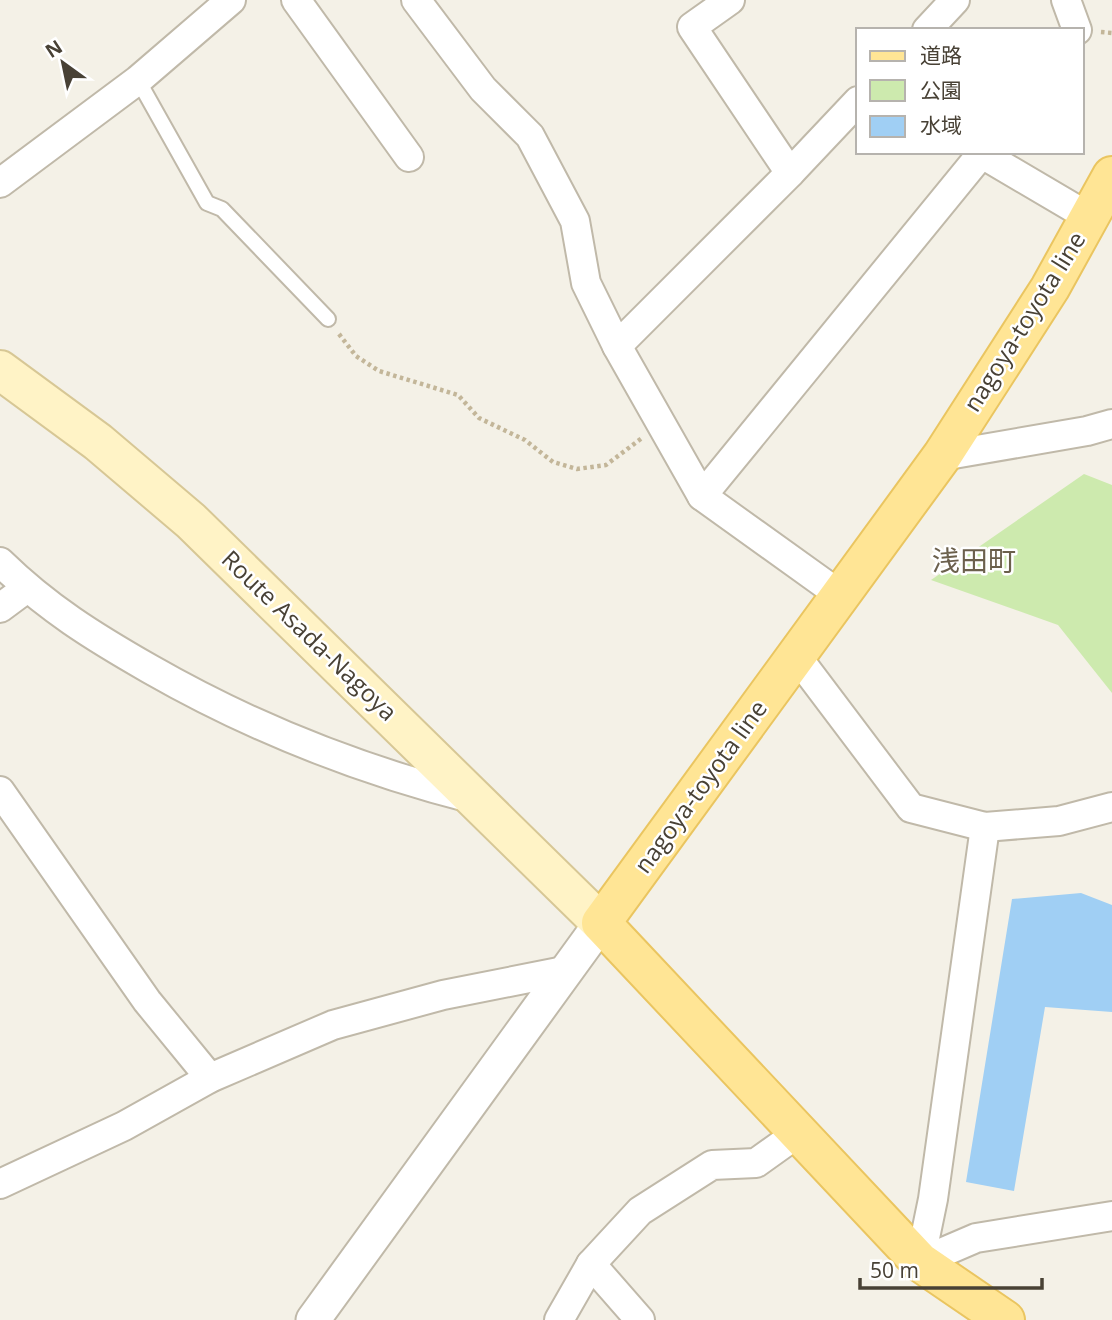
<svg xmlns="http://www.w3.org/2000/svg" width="1112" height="1320" viewBox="0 0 1112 1320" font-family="'Open Sans','Noto Sans JP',sans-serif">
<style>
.green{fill:#cdeaae}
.water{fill:#a0cff4}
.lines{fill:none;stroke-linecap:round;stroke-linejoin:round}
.service-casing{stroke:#c0b9a9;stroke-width:18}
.minor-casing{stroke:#c0b9a9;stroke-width:32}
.tertiary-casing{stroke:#c0b9a9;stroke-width:37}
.secondary-casing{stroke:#d7c795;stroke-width:42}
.primary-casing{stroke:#eac560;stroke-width:42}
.path{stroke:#c3b699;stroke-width:4.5;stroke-dasharray:3.5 3.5;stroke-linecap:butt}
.service{stroke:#fff;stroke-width:14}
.minor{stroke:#fff;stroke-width:28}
.tertiary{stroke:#fff;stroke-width:33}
.secondary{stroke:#fff3c6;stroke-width:38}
.primary{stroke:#ffe595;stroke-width:38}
.labels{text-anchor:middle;stroke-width:5;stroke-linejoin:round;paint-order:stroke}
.street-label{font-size:24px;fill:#484135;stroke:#fff}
.quarter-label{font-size:28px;fill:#6b604c;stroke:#fff}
</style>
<rect width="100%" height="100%" fill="#f4f1e7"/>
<!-- green -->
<polygon class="green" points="1084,474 1112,485 1112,693 1058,625 931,580"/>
<!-- water -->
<polygon class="water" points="1081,893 1112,905 1112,1012 1045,1007 1014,1191 966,1182 1012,899"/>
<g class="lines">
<!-- service casing -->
<g class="service-casing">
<polyline id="service" points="138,80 207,203 222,209 328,319"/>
</g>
<!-- minor casing -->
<g class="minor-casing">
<g id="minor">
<polyline points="296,0 409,157"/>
<polyline points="416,0 483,89 530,136 575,221 586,283 617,346 702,496 840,595"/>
<polyline points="1066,0 1077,30"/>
<polyline points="927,30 955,0"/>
<polyline points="982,154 1089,217"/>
<polyline points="790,173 858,101"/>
<polyline points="0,183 138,80 231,0"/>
<polyline points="617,346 790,173 692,27 730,0"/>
<polyline points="942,456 1087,431 1112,424"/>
<polyline points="702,496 983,152"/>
<path d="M0,562C47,608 94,637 150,669C253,728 360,770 474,799"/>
<polyline points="0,608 27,588"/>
<polyline points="797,657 911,808 985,827 1059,821 1112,807"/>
<polyline points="0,791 147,1001 210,1078"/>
<polyline points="0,1184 124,1126 210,1078 333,1025 443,995 564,971"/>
<polyline points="920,1262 933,1199 985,827"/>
<polyline points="920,1262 976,1238 1112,1216"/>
<polyline points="591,1264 640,1320"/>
<polyline points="559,1320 591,1264 640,1211 712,1165 756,1163 798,1133"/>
</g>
</g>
<!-- tertiary casing -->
<g class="tertiary-casing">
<polyline id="tertiary" points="313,1320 601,923"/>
</g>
<!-- secondary casing -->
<g class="secondary-casing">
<polyline id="secondary" points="0,370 98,442 191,521 601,923"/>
</g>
<!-- primary casing -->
<g class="primary-casing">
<polyline id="primary" points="1005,1320 920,1262 601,923 942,456 1050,288 1112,176"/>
</g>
<!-- path -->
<g class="path">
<polyline points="1101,32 1112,33"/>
<polyline points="339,334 356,356 379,371 458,395 479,418 525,440 553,462 577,469 606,465 642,438"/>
</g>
<!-- service -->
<use href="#service" class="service"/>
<!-- minor -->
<use href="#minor" class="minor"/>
<!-- tertiary -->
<use href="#tertiary" class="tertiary"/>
<!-- secondary -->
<use href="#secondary" class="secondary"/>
<!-- primary -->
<use href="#primary" class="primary"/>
</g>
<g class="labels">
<!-- street labels -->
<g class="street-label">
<text transform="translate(1025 322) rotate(-58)" y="8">nagoya-toyota line</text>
<text transform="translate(309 636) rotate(44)" y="8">Route Asada-Nagoya</text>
<text transform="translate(701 787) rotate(-54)" y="8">nagoya-toyota line</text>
</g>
<!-- quarter labels -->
<g class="quarter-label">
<text x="974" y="571">浅田町</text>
</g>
</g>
<!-- legend -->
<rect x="856" y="28" width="228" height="126" fill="#ffffff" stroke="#b6b3ae" stroke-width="2"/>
<rect x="870" y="51" width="35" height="10" fill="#ffe595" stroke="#b6b3ae" stroke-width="2"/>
<text x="920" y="63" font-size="21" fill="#484135">道路</text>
<rect x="870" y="80" width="35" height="21" fill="#cdeaae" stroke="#b6b3ae" stroke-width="2"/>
<text x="920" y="98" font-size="21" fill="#484135">公園</text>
<rect x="870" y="116" width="35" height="21" fill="#a0cff4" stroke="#b6b3ae" stroke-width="2"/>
<text x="920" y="133" font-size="21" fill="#484135">水域</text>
<!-- north arrow -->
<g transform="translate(63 63) rotate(327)" stroke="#ffffff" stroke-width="5" paint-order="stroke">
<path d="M0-5L12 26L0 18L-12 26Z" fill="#484135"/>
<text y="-10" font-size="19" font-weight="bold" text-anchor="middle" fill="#484135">N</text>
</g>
<!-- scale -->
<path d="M860 1278v10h182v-10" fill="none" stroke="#484135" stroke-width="3.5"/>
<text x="870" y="1278" font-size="21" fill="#484135" stroke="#ffffff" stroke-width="5" paint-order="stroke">50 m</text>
</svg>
